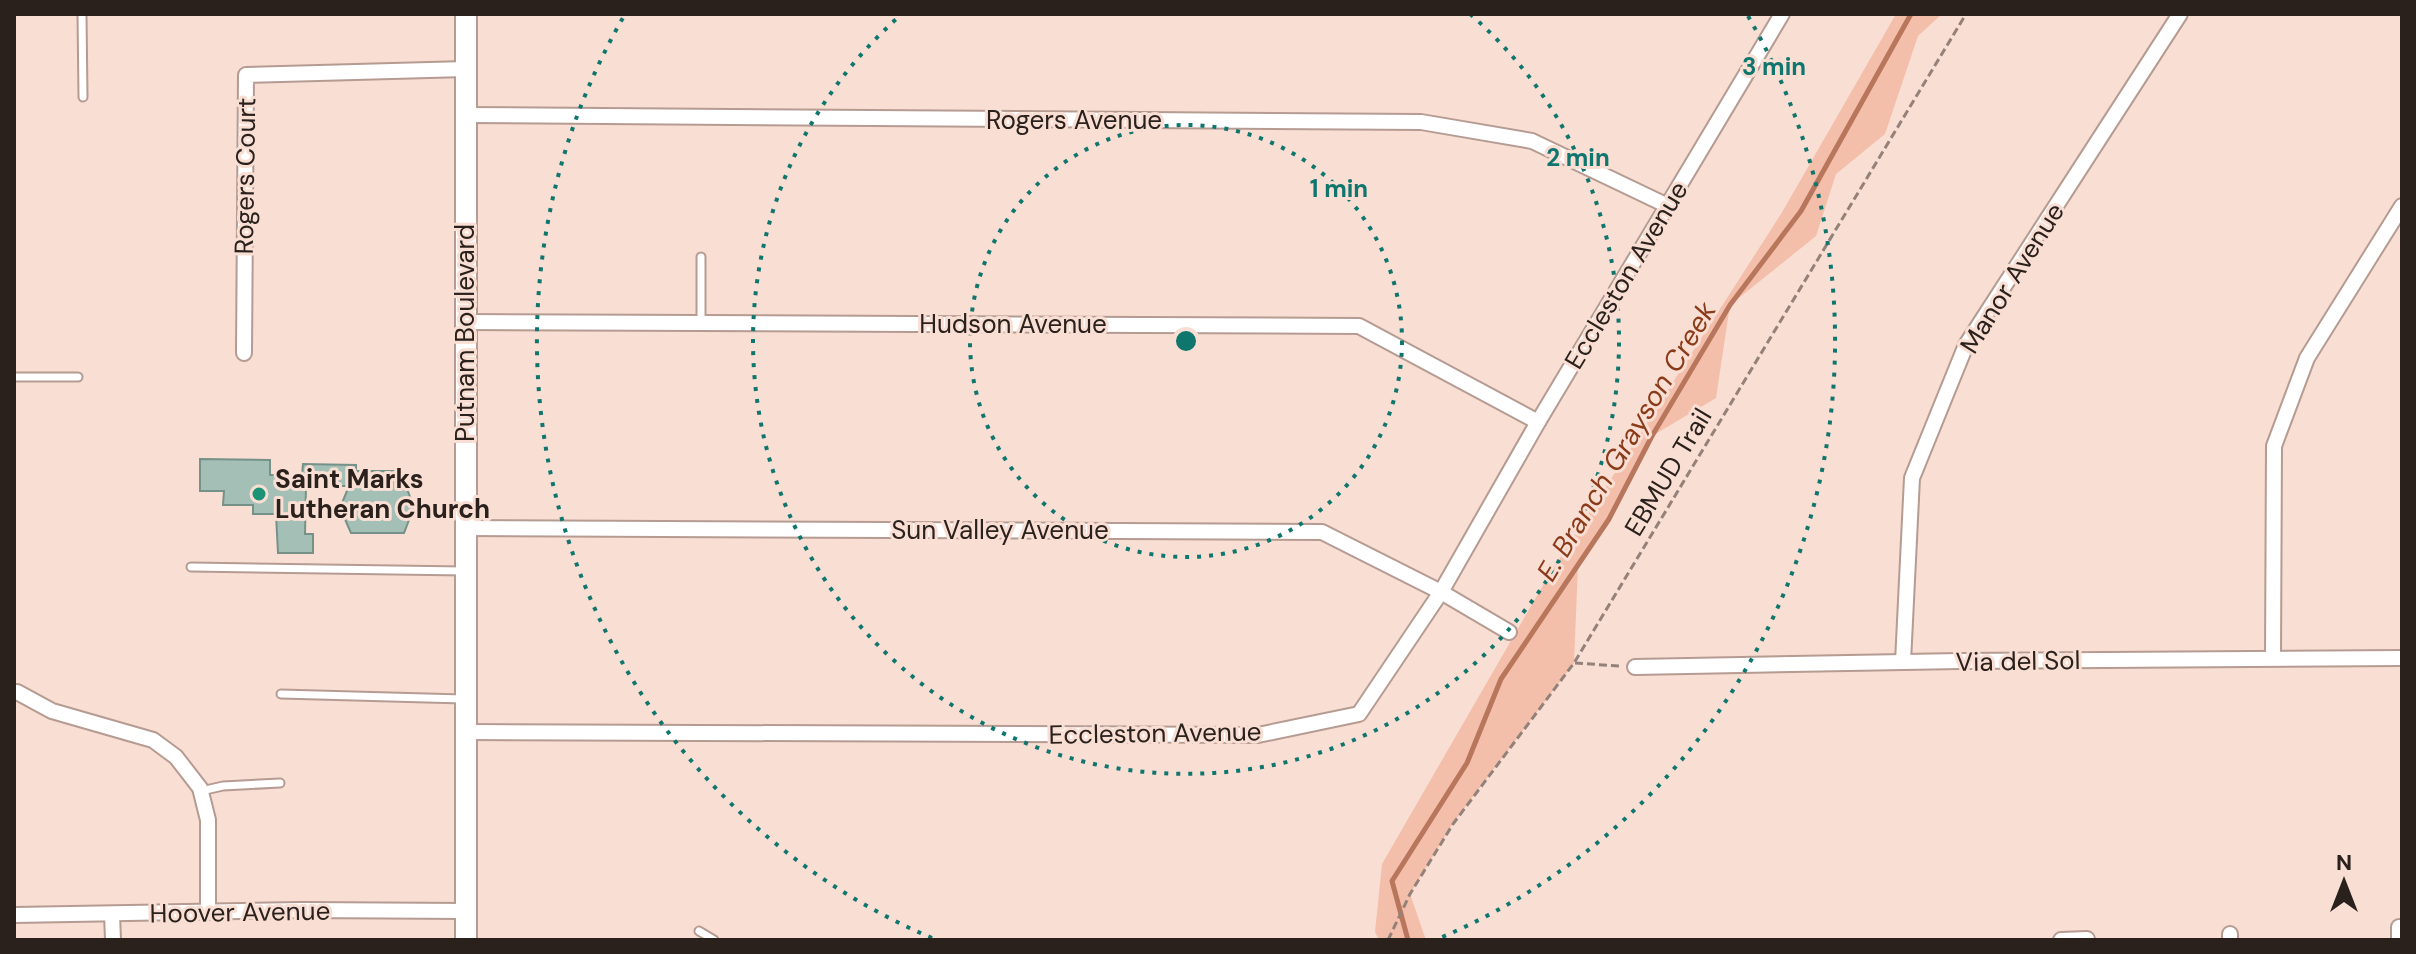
<svg xmlns="http://www.w3.org/2000/svg" width="2416" height="954" viewBox="0 0 2416 954" font-family="'DM Sans',sans-serif">
<style>
.green{fill:#f4bfaa}
.lines{fill:none;stroke-linecap:round;stroke-linejoin:round}
.stream{stroke:#b8775d;stroke-width:5}
.building{fill:#a4c0b6;stroke:#769187;stroke-width:2}
.lane-casing{stroke:#b59b92;stroke-width:11}
.street-casing{stroke:#b59b92;stroke-width:18}
.secondary-casing{stroke:#b59b92;stroke-width:24}
.path{stroke:#93817a;stroke-width:3;stroke-dasharray:8 4;stroke-linecap:butt}
.lane{stroke:#fff;stroke-width:7}
.street{stroke:#fff;stroke-width:14}
.secondary{stroke:#fff;stroke-width:20}
.ring{fill:none;stroke:#0f766e;stroke-width:4;stroke-dasharray:4 8}
.poi-dot{fill:#1c9276;stroke:#f9ded3;stroke-width:3}
.labels{text-anchor:middle;stroke-width:6;stroke-linejoin:round;paint-order:stroke}
.street-label{font-size:26px;fill:#2a211d;stroke:#f9ded3}
.poi-label{font-size:26px;font-weight:bold;fill:#2a211d;stroke:#f9ded3;text-anchor:start}
.water-label{font-size:28px;font-style:italic;fill:#8a3b19;stroke:#f9ded3}
.centre{fill:#0f766e;stroke:#f9ded3;stroke-width:4}
.ring-label{font-size:24px;text-anchor:middle;font-weight:bold;fill:#0f766e;stroke:#f9ded3;stroke-width:6;stroke-linejoin:round;paint-order:stroke}
</style>
<rect width="100%" height="100%" fill="#f9ded3"/>
<!-- green -->
<polygon class="green" points="1896,14 1942,14 1918,36 1885,134 1836,174 1816,236 1730,305 1716,398 1652,436 1609,519 1578,565 1574,663 1453,823 1410,894 1426,940 1379,940 1375,932 1382,864 1546,580 1781,214"/>
<g class="lines">
<!-- stream -->
<polyline class="stream" points="1408,940 1392,881 1467,763 1501,679 1609,519 1652,436 1730,305 1801,211 1911,14"/>
</g>
<!-- building -->
<polygon class="building" points="200,459 270,460 270,475 302,475 303,464 356,465 356,471 400,471 414,507 404,533 351,533 340,508 349,486 306,486 305,534 313,534 313,553 278,553 276,514 253,514 253,505 223,505 224,491 200,491"/>
<g class="lines">
<!-- lane casing -->
<g class="lane-casing">
<g id="lane">
<polyline points="82,14 83,97"/>
<polyline points="701,257 701,323"/>
<polyline points="14,377 78,377"/>
<polyline points="191,567 464,571"/>
<polyline points="281,694 463,699"/>
<polyline points="201,791 223,786 280,783"/>
<polyline points="699,931 714,940"/>
</g>
</g>
<!-- street casing -->
<g class="street-casing">
<g id="street">
<polyline points="465,115 1421,122 1532,141 1668,206"/>
<polyline points="465,322 1359,326 1538,422"/>
<polyline points="244,353 246,75 466,69"/>
<polyline points="466,528 1322,532 1441,592 1509,632"/>
<polyline points="2273,658 2274,446 2307,358 2402,206"/>
<polyline points="1903,662 1912,478 1966,345 2180,14"/>
<polyline points="1635,667 1960,661 2402,658"/>
<polyline points="17,692 52,711 153,740 176,757 200,788 208,820 208,912"/>
<polyline points="466,732 1258,735 1359,714 1441,592 1538,422 1782,14"/>
<polyline points="112,914 113,940"/>
<polyline points="14,915 302,910 466,911"/>
<polyline points="2399,927 2399,940"/>
<polyline points="2230,934 2230,940"/>
<polyline points="2061,940 2087,939"/>
</g>
</g>
<!-- secondary casing -->
<g class="secondary-casing">
<polyline id="secondary" points="466,14 466,940"/>
</g>
<!-- path -->
<g class="path">
<polyline points="1575,663 1619,666"/>
<polyline points="1388,940 1410,894 1453,824 1574,663 1966,14"/>
</g>
<!-- lane -->
<use href="#lane" class="lane"/>
<!-- street -->
<use href="#street" class="street"/>
<!-- secondary -->
<use href="#secondary" class="secondary"/>
</g>
<!-- distance rings -->
<g class="ring">
<circle cx="1186" cy="341" r="216"/>
<path d="M1470 14A433 433 0 1 1 902 14"/>
<path d="M932 938A649 649 0 0 1 624 16M1748 16A649 649 0 0 1 1440 938"/>
</g>
<!-- markers -->
<circle class="poi-dot" cx="259" cy="494" r="8"/>
<g class="labels">
<!-- street labels -->
<g class="street-label">
<text x="1074" y="129">Rogers Avenue</text>
<text transform="translate(245 176) rotate(-89)" y="9">Rogers Court</text>
<text transform="translate(1626 275) rotate(-59)" y="9">Eccleston Avenue</text>
<text transform="translate(2012 278) rotate(-58)" y="9">Manor Avenue</text>
<text x="1013" y="333">Hudson Avenue</text>
<text transform="translate(465 333) rotate(-90)" y="9">Putnam Boulevard</text>
<text transform="translate(1668 472) rotate(-59)" y="9">EBMUD Trail</text>
<text x="1000" y="539">Sun Valley Avenue</text>
<text transform="translate(2018 661) rotate(-1)" y="9">Via del Sol</text>
<text transform="translate(1155 733) rotate(-1)" y="9">Eccleston Avenue</text>
<text transform="translate(240 912) rotate(-1)" y="9">Hoover Avenue</text>
</g>
<!-- poi labels -->
<g class="poi-label">
<text x="275" y="488">Saint Marks<tspan x="275" dy="30">Lutheran Church</tspan></text>
</g>
<!-- water labels -->
<g class="water-label">
<text transform="translate(1626 441) rotate(-59)" y="10">E. Branch Grayson Creek</text>
</g>
</g>
<circle cx="1186" cy="341" r="12" class="centre"/>
<g class="ring-label">
<text x="1774" y="75">3 min</text>
<text x="1578" y="166">2 min</text>
<text x="1339" y="197">1 min</text>
</g>
<!-- border -->
<rect width="2416" height="954" fill="none" stroke="#2a211d" stroke-width="32"/>
<!-- north arrow -->
<g transform="translate(2344 882)" stroke="#f9ded3" stroke-width="6" paint-order="stroke">
<path d="M0-6L14 30L0 20L-14 30Z" fill="#2a211d"/>
<text y="-12" font-size="22" font-weight="bold" text-anchor="middle" fill="#2a211d">N</text>
</g>
</svg>
